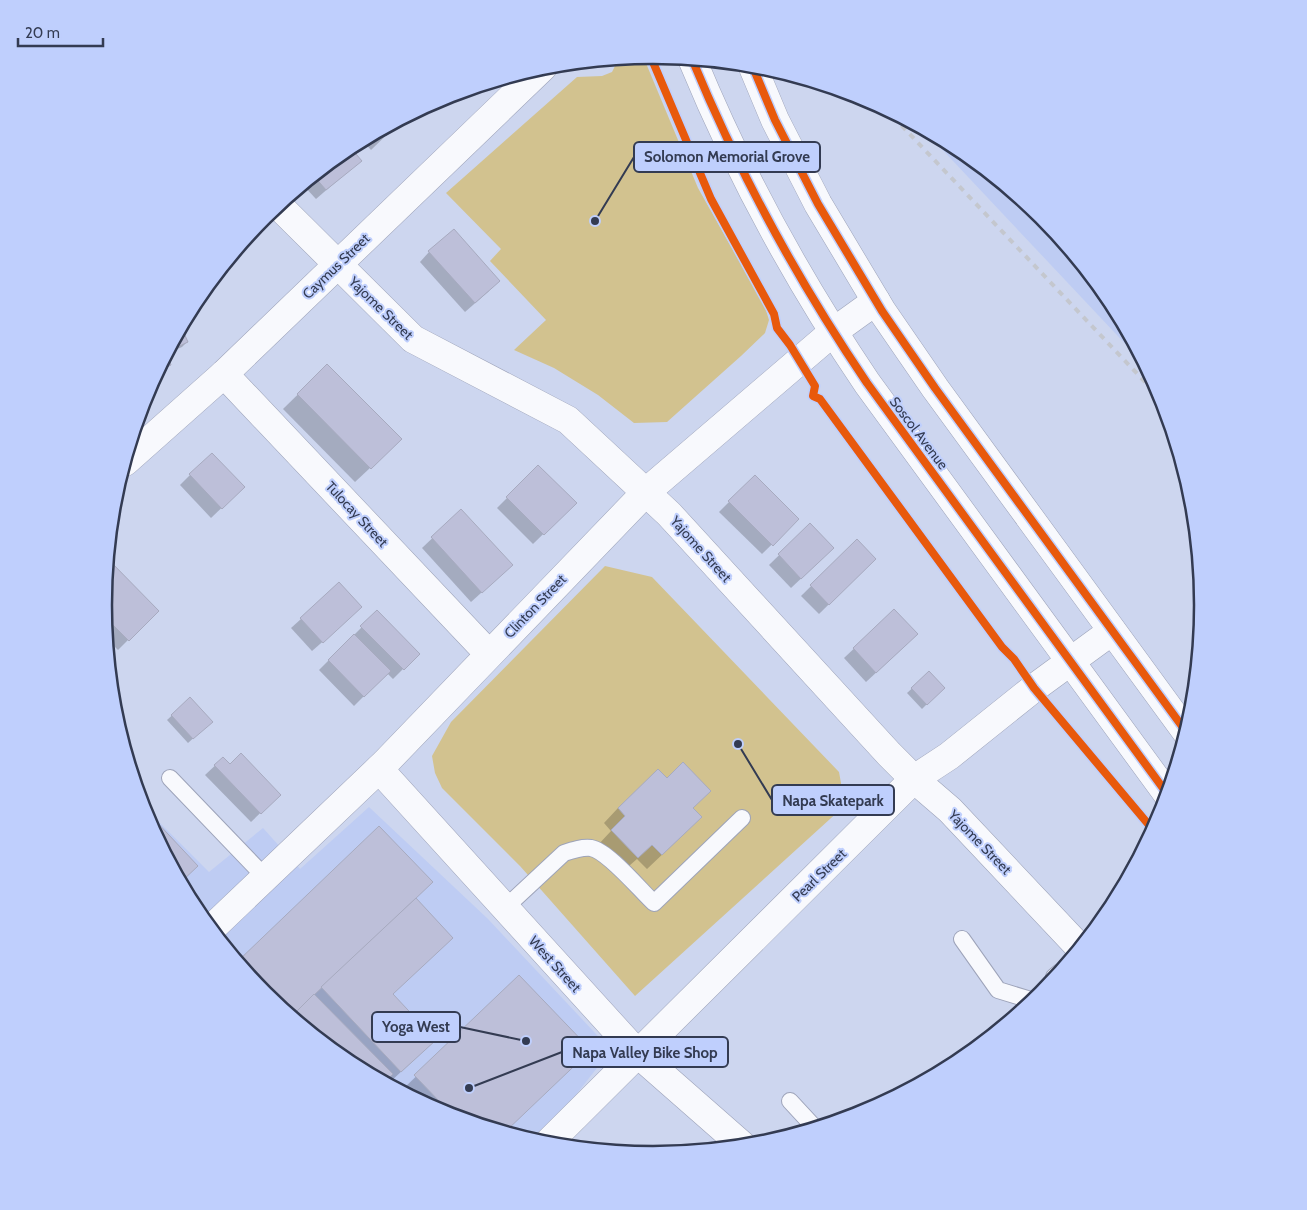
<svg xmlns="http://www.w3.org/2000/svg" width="1307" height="1210" viewBox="0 0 1307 1210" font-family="Cabin,sans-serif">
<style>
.built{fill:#beccf3}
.green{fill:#d2c28f}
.shadow{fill:#0003}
.building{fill:#bdbfd9;stroke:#a7aabf}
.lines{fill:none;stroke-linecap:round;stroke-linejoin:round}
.lane-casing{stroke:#9da3b9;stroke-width:18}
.street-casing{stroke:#9da3b9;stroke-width:29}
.secondary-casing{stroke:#9da3b9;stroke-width:29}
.lane{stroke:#f8f9fd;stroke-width:16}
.street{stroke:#f8f9fd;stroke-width:28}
.secondary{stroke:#f8f9fd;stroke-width:28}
.rail{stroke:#c4c7ce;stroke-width:4;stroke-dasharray:6 6;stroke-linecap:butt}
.cycleway-casing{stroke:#bfcffd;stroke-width:11}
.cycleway{stroke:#e8590c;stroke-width:8}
.labels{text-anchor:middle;stroke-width:4;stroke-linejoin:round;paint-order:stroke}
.street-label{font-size:14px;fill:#333b52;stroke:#bfcffd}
.rim{fill:none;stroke:#333b52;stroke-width:2.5}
.leader{fill:none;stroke:#333b52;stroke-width:2}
.callout-dot{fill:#333b52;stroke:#bfcffd;stroke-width:2}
.callout{fill:#bfcffd;stroke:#333b52;stroke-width:2}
.callout-label{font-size:15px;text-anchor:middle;font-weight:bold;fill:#333b52}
</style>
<rect width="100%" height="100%" fill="#cdd6ef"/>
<!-- built -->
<g class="built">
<polygon points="921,127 959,148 1043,216 1111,300 1147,367"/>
<polygon points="142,805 209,872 263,828 300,869 369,807 488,919 611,1050 539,1142 443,1113 348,1062 264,994 196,910 145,815"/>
</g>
<!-- green -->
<g class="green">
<polygon points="643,56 698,188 765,307 769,320 765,333 741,356 667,422 634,423 598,395 554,368 514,350 546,320 490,261 501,249 446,193 577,77 602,76 612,72 619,58"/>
<polygon points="605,566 652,577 839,772 841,783 841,809 635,996 520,866 442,788 435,773 432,756 451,722"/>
</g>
<!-- shadow -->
<g class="shadow">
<polygon points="404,118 371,150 362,140"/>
<polygon points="349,147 360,161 316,199 303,185"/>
<polygon points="429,252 489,291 465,312 420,262"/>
<polygon points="181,329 187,342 182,347 168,353"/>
<polygon points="166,356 169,365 152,382"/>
<polygon points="327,366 385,454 355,482 283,409"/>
<polygon points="538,467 575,503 533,544 497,508"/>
<polygon points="190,475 233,497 211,518 180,485"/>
<polygon points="755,476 798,519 762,554 719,512"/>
<polygon points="461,511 501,575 471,602 422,548"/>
<polygon points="810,525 823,558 791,588 769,565"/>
<polygon points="857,541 875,559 819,614 801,596"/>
<polygon points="108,561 157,611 118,650 107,639 104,605"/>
<polygon points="894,611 907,644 866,682 844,658"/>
<polygon points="377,612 418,654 393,679 387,673 354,706 319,670"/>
<polygon points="351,617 312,651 291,628 301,619"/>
<polygon points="929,673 943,688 922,709 907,693"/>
<polygon points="190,699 211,722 188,743 167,720"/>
<polygon points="222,759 230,766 279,795 251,822 205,775"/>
<polygon points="618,808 692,808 686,832 647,869 637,859 622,872 597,846 611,831 604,823"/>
<polygon points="379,828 414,899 392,995 419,1055 388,1084 348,1062 264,994 238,962"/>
<polygon points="519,977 504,1132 443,1113 401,1091"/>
</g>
<!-- building -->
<g class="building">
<polygon points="407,116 386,136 381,130"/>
<polygon points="350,147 362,161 326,190 314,176"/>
<polygon points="454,229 500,281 475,303 428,251"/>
<polygon points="181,327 188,342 169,351"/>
<polygon points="167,354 171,365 158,371"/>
<polygon points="327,364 402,439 371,469 297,394"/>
<polygon points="212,453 245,487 222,509 189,474"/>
<polygon points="538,465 577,503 544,535 506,497"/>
<polygon points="755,475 799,519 773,546 728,501"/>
<polygon points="461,509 513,565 482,593 431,537"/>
<polygon points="810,523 834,548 801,579 778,554"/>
<polygon points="857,539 876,559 829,605 810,585"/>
<polygon points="108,559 159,611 129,641 105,617 104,605"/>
<polygon points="339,582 362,607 323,643 300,618"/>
<polygon points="894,609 918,634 876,673 853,648"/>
<polygon points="377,610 420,654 404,670 360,626"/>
<polygon points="354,634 391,671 364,697 328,660"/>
<polygon points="929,671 945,688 927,705 911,688"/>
<polygon points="190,697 213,722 193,739 171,715"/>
<polygon points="241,753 281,795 261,814 214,765 223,757 230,764"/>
<polygon points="683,762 711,791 693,808 702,817 662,855 652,845 638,858 611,830 625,816 618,808 658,769 667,778"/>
<polygon points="153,818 198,866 181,882 149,822"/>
<polygon points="379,826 433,882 292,1016 264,994 238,961"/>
<polygon points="416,898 453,938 393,994 436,1040 401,1072 321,987"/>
<polygon points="519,975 591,1050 505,1132 443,1113 434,1108 440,1102 414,1075"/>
<polygon points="314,994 393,1074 385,1082 348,1062 292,1016"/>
</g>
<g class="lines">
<!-- lane casing -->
<g class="lane-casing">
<g id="lane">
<polyline points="170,778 266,878"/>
<path d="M505,908L564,853C573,850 582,847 591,848C608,851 640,890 654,903L742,818"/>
<polyline points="962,939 998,990 1034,1001"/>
<polyline points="1053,981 1054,977 1060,972"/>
<polyline points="790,1101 815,1128"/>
</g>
</g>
<!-- street casing -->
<g class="street-casing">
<g id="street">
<polyline points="278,205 413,339 568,420 669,514 889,754 914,779 950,810 1080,948"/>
<polyline points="224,374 489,654"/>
<polyline points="125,462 224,374 543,67"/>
<polyline points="379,769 637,1053 743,1146"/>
<polyline points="211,929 385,763 646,492 833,332 876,301"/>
<polyline points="547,1144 914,779 949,756 1034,688 1112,631"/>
</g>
</g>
<!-- secondary casing -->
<g class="secondary-casing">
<g id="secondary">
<path d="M692,59C739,173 798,281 867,383L1168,795"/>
<polyline points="752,65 775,120 818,204 882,311 935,388 1187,733"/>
</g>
</g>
<!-- lane -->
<use href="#lane" class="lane"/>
<!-- street -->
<use href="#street" class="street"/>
<!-- secondary -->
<use href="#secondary" class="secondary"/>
<!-- rail -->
<polyline class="rail" points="885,108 1164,402"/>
<!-- cycleway casing -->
<g class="cycleway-casing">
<g id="cycleway">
<polyline points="650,55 711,199 774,314 777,328 790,345 815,386 813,396 820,399 1002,647 1014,659 1034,688 1154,831"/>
<path d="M692,59C739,173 798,281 867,383L1168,795"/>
<polyline points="752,65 775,120 818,204 882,311 935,388 1187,733"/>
</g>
</g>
<!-- cycleway -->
<use href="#cycleway" class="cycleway"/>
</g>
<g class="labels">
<!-- street labels -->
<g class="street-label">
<text transform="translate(336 266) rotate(-44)" y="5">Caymus Street</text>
<text transform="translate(381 308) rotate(44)" y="5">Yajome Street</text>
<text transform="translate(919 433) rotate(53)" y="5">Soscol Avenue</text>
<text transform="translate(357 514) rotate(47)" y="5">Tulocay Street</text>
<text transform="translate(701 549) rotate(48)" y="5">Yajome Street</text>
<text transform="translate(535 606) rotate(-46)" y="5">Clinton Street</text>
<text transform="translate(980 842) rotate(46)" y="5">Yajome Street</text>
<text transform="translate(819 875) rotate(-44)" y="5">Pearl Street</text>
<text transform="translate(555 964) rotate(48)" y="5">West Street</text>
</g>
</g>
<!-- crop -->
<path d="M0 0H1307V1210H0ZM112 605a541 541 0 1 1 1082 0a541 541 0 1 1-1082 0Z" fill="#bfcffd" fill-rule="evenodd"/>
<path class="rim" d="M112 605a541 541 0 1 1 1082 0a541 541 0 1 1-1082 0Z"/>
<!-- callouts -->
<path class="leader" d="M595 221L634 157M738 744L772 800M526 1041L460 1027M469 1088L562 1052"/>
<g class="callout-dot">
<circle cx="595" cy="221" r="5"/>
<circle cx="738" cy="744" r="5"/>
<circle cx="526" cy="1041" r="5"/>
<circle cx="469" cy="1088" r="5"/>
</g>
<g class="callout">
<rect x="634" y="142" width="186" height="30" rx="5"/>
<rect x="772" y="785" width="122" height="30" rx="5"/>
<rect x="372" y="1012" width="88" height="30" rx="5"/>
<rect x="562" y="1037" width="166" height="30" rx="5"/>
</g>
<g class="callout-label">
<text x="727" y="162">Solomon Memorial Grove</text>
<text x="833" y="806">Napa Skatepark</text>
<text x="416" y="1032">Yoga West</text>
<text x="645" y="1058">Napa Valley Bike Shop</text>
</g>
<!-- scale -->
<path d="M18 38v8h85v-8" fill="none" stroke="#333b52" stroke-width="2.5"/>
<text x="25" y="38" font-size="15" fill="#333b52" stroke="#bfcffd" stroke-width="4" paint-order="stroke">20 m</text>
</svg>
